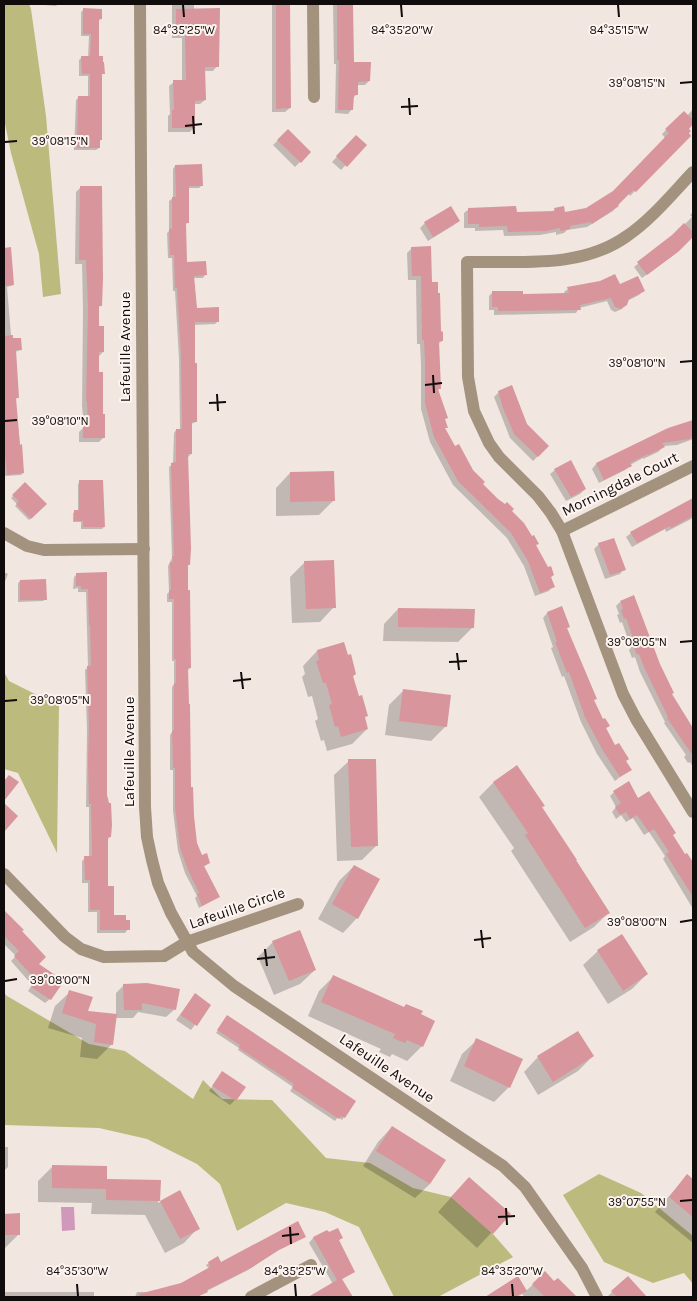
<svg xmlns="http://www.w3.org/2000/svg" width="697" height="1301" viewBox="0 0 697 1301" font-family="Karla,sans-serif">
<style>
.forest{fill:#bcba7d}
.water{fill:#d098bb}
.shadow{fill:#0003}
.building{fill:#d8959b}
.lines{fill:none;stroke-linecap:round;stroke-linejoin:round}
.street{stroke:#a3937e;stroke-width:12}
.ticks{fill:none;stroke:#100c0b;stroke-width:2}
.labels{text-anchor:middle;stroke-width:4;stroke-linejoin:round;paint-order:stroke}
.street-label{font-size:15px;fill:#100c0b;stroke:#fdf3ef}
.ticks-label{font-size:12px;text-anchor:middle;fill:#100c0b;stroke:#fdf3ef;stroke-width:4;stroke-linejoin:round;paint-order:stroke}
</style>
<rect width="100%" height="100%" fill="#f2e6e1"/>
<!-- forest -->
<g class="forest">
<polygon points="4,4 29,4 31,9 46,116 61,294 43,297 39,254 11,153 4,119"/>
<polygon points="4,672 9,681 59,706 57,853 18,773 4,769"/>
<polygon points="4,993 7,996 89,1044 125,1051 193,1099 203,1080 222,1099 272,1100 326,1158 370,1163 413,1188 451,1197 493,1234 513,1257 438,1297 394,1297 359,1227 325,1212 286,1203 237,1231 220,1184 197,1164 147,1139 99,1128 4,1125"/>
<polygon points="599,1174 641,1193 693,1236 693,1284 684,1273 653,1283 604,1262 563,1195"/>
</g>
<!-- water -->
<polygon class="water" points="61,1207 74,1207 75,1230 62,1231"/>
<!-- shadow -->
<g class="shadow">
<polygon points="45,4 58,4 56,6 44,5"/>
<polygon points="172,4 194,4 194,10 217,66 213,71 204,71 205,100 200,104 194,104 194,127 190,132 168,132 168,116 170,114 169,86 174,82 182,81 182,38 172,38"/>
<polygon points="272,4 288,4 290,108 285,112 272,112"/>
<polygon points="333,4 352,4 352,63 369,81 365,85 357,85 357,94 352,99 352,109 348,114 335,113 336,64 334,64"/>
<polygon points="84,9 101,19 98,21 98,57 103,73 101,76 101,140 98,142 99,148 96,150 74,150 76,100 78,98 88,98 88,76 79,76 79,60 82,57 88,57 89,36 81,36 81,12"/>
<polygon points="693,109 693,123 687,129 687,133 690,136 630,196 628,193 613,211 587,227 567,230 564,233 556,235 556,232 540,235 504,236 503,230 475,231 475,228 464,228 464,213 469,209 516,213 552,212 555,209 564,213 586,209 613,192 665,138 662,134 684,112 687,116"/>
<polygon points="288,131 310,152 295,167 273,145"/>
<polygon points="356,136 365,145 341,170 332,162"/>
<polygon points="175,166 202,185 199,188 188,188 188,222 185,225 186,264 205,275 203,278 193,278 195,309 218,321 215,324 193,325 196,422 191,424 191,454 188,457 187,566 190,668 187,671 189,788 196,843 201,856 209,863 203,867 218,897 199,908 195,898 197,896 185,873 178,851 173,811 173,770 170,770 170,735 172,732 172,687 174,684 174,661 172,661 172,602 167,602 167,594 169,592 168,566 172,558 169,467 173,464 174,433 176,430 180,430 179,359 175,291 173,291 172,258 168,258 167,233 169,231 169,201 173,198 173,169"/>
<polygon points="81,187 101,305 98,308 98,327 103,352 98,357 104,437 99,442 79,442 79,432 84,427 82,406 83,311 82,264 75,264 76,192"/>
<polygon points="693,212 693,235 672,256 642,278 634,267 673,236 692,217 690,215"/>
<polygon points="458,220 454,225 428,241 420,228 425,223"/>
<polygon points="4,238 5,260 13,285 7,287 11,335 21,350 15,352 18,397 15,400 23,473 21,475 5,476"/>
<polygon points="412,248 431,283 442,341 438,344 440,388 437,391 447,417 444,420 446,427 444,429 454,448 482,484 510,511 531,538 553,586 549,591 535,596 524,566 507,538 453,485 430,442 421,409 421,365 420,344 417,344 416,280 408,280 407,253"/>
<polygon points="568,289 643,291 639,295 627,301 626,305 622,309 615,312 611,310 607,301 579,308 576,313 494,315 494,310 489,310 489,296 493,292 522,295 565,295 564,292"/>
<polygon points="499,392 526,424 548,446 533,461 510,438 494,397"/>
<polygon points="693,421 693,439 677,445 664,446 658,452 643,459 643,458 630,465 625,470 599,483 592,469 596,464 668,429"/>
<polygon points="555,470 585,489 580,494 566,501 550,474"/>
<polygon points="290,473 334,500 319,515 276,516 276,488"/>
<polygon points="80,482 104,527 102,529 81,529 81,522 73,522 73,513 78,511 78,484"/>
<polygon points="25,484 45,504 29,520 15,506 17,504 11,498"/>
<polygon points="691,500 693,504 693,518 666,532 665,529 632,547 626,537 631,533"/>
<polygon points="599,544 624,569 620,574 605,579 594,549"/>
<polygon points="305,562 334,607 320,622 292,623 290,577"/>
<polygon points="4,572 8,574 4,584"/>
<polygon points="77,574 106,574 106,795 110,837 107,840 107,887 112,916 128,929 125,933 97,933 97,912 88,912 88,883 82,883 82,861 85,858 89,858 89,807 86,807 87,730 85,670 88,667 86,592 78,592 78,588 73,589 74,577"/>
<polygon points="20,581 46,599 43,601 18,602 18,583"/>
<polygon points="620,602 671,695 693,730 693,767 690,762 688,763 684,757 686,755 664,723 665,722 640,672 635,657 632,658 629,650 631,648 622,622 620,623 617,615 619,614 616,606"/>
<polygon points="561,608 566,629 593,701 615,747 630,769 615,781 597,754 581,722 564,676 562,677 551,648 553,647 543,618 547,613"/>
<polygon points="398,609 473,627 458,642 383,641 384,624"/>
<polygon points="317,651 355,674 352,677 367,729 352,744 327,751 324,740 321,741 315,721 318,719 312,696 308,697 302,677 305,674 303,666"/>
<polygon points="403,691 446,726 431,741 385,735 389,705"/>
<polygon points="349,761 377,845 362,860 337,861 334,775"/>
<polygon points="494,782 541,808 608,913 594,927 570,942 511,851 514,848 479,797"/>
<polygon points="614,792 638,799 672,835 693,869 693,909 663,859 665,856 649,832 644,835 633,818 626,822 621,815 616,819 612,812 616,807 610,796"/>
<polygon points="354,866 357,918 343,933 318,919 339,881"/>
<polygon points="4,911 22,930 21,931 38,964 50,999 45,1003 28,991 32,985 11,961 16,956 4,944"/>
<polygon points="273,942 315,970 300,984 274,995 258,957"/>
<polygon points="598,951 647,974 632,989 608,1004 583,965"/>
<polygon points="334,976 422,1046 407,1061 392,1054 390,1057 379,1052 381,1049 308,1016 319,991"/>
<polygon points="124,985 175,1009 166,1017 138,1012 133,1018 115,1018 112,1044 97,1059 80,1057 82,1038 48,1028 55,1006 70,992 87,1012 116,1015 116,993"/>
<polygon points="195,995 210,1005 191,1030 176,1020"/>
<polygon points="225,1019 344,1117 342,1120 338,1117 335,1121 290,1091 293,1087 238,1050 239,1048 216,1033"/>
<polygon points="477,1040 509,1087 494,1102 450,1081 462,1054"/>
<polygon points="593,1056 578,1071 538,1095 524,1072 538,1057"/>
<polygon points="223,1072 235,1100 230,1105 209,1091"/>
<polygon points="392,1127 430,1184 415,1198 363,1166 378,1142"/>
<polygon points="4,1147 8,1147 8,1167 4,1171"/>
<polygon points="53,1166 105,1180 160,1181 158,1203 179,1192 198,1228 184,1243 165,1253 145,1215 91,1214 92,1203 38,1202 38,1181"/>
<polygon points="687,1176 693,1181 693,1243 655,1212"/>
<polygon points="455,1193 509,1214 477,1248 438,1212"/>
<polygon points="4,1215 19,1215 19,1234 4,1249"/>
<polygon points="327,1231 342,1237 338,1241 354,1271 341,1280 350,1295 349,1297 311,1297 333,1284 309,1243 313,1238"/>
<polygon points="305,1237 276,1251 248,1270 195,1297 135,1297 137,1292 153,1292 182,1284 209,1269 206,1265 218,1258 221,1264"/>
<polygon points="545,1273 554,1283 573,1296 572,1297 525,1297 522,1294 517,1297 487,1297 518,1278 526,1291"/>
<polygon points="628,1278 646,1297 607,1297 612,1292"/>
<rect x="4" y="1292" width="90" height="5"/>
</g>
<!-- building -->
<g class="building">
<polygon points="276,4 290,4 291,108 276,109"/>
<polygon points="337,4 353,4 354,62 371,62 370,81 358,82 358,95 354,95 353,110 338,110 339,60 337,60"/>
<polygon points="83,8 102,9 102,19 99,19 99,56 103,56 103,62 104,62 105,74 102,74 102,140 100,140 100,148 77,148 78,96 90,96 90,74 82,74 81,56 90,56 91,34 83,34"/>
<polygon points="220,8 219,67 205,67 206,100 195,101 195,128 172,128 172,110 174,110 173,80 186,80 185,34 176,34 176,9"/>
<polygon points="684,111 693,120 693,124 689,129 691,131 689,133 691,136 636,192 633,190 618,205 619,206 592,224 591,222 570,226 570,229 560,231 560,228 546,231 508,232 507,226 479,227 479,224 468,224 468,208 516,206 517,212 555,211 554,208 564,206 565,212 586,208 613,191 669,133 665,129"/>
<polygon points="288,129 311,152 301,163 277,140"/>
<polygon points="356,135 367,145 347,167 336,156"/>
<polygon points="202,164 203,186 189,186 189,223 186,223 187,262 206,261 207,275 194,276 197,308 219,307 219,322 195,322 195,363 197,363 197,422 192,422 192,454 188,454 191,548 190,565 188,565 188,590 190,590 191,668 188,668 189,704 190,704 191,787 193,787 194,816 197,843 202,855 207,853 210,863 204,866 220,897 202,906 197,894 199,893 188,870 180,848 175,807 175,768 173,768 172,731 174,730 174,683 176,683 176,659 174,659 174,599 169,599 169,590 171,590 170,562 173,562 172,556 174,556 171,463 176,462 176,429 182,429 181,355 177,288 175,288 174,255 170,255 169,229 172,229 172,197 176,197 175,165"/>
<polygon points="80,186 102,186 103,278 102,306 99,306 99,326 104,326 104,352 99,352 99,372 103,372 103,414 105,414 105,438 83,438 83,426 88,426 87,402 86,402 88,306 86,260 79,260"/>
<polygon points="451,206 460,221 433,237 424,222"/>
<polygon points="684,223 693,232 693,237 678,252 647,275 637,262 672,235"/>
<polygon points="431,246 432,282 438,282 438,293 440,293 441,331 443,332 443,341 439,341 441,389 438,389 448,418 445,419 448,428 445,428 455,446 459,444 473,470 485,482 483,484 498,499 505,504 507,502 514,509 512,511 524,523 532,536 534,535 539,544 536,545 548,567 551,566 554,575 551,577 555,587 540,593 528,561 511,533 458,481 434,437 425,403 425,360 424,340 422,340 421,276 412,276 411,247"/>
<polygon points="11,247 14,285 4,286 4,248"/>
<polygon points="615,274 620,284 638,276 645,291 629,299 627,305 620,309 615,307 611,298 580,305 581,310 498,311 498,307 492,307 492,291 523,291 523,294 569,293 567,287 600,281"/>
<polygon points="13,335 13,338 21,338 22,350 16,350 19,398 16,398 20,445 22,444 24,473 7,475 5,455 4,455 4,336"/>
<polygon points="512,385 527,424 549,446 538,457 514,434 503,408 498,391"/>
<polygon points="693,420 693,436 690,439 662,443 665,447 648,455 648,454 630,463 632,466 604,480 596,463 668,428"/>
<polygon points="571,460 586,489 571,497 554,469"/>
<polygon points="334,471 335,501 290,502 290,472"/>
<polygon points="79,480 103,480 105,527 83,527 83,521 74,521 74,510 79,510"/>
<polygon points="25,482 47,504 31,519 16,504 19,501 12,495"/>
<polygon points="693,498 693,516 671,528 670,526 637,543 630,532"/>
<polygon points="614,538 626,570 610,575 598,543"/>
<polygon points="334,560 336,608 306,609 304,561"/>
<polygon points="107,572 107,795 109,803 111,803 112,825 111,837 108,837 108,886 114,886 114,915 126,915 126,920 130,920 130,930 100,930 100,910 90,910 90,880 85,880 84,856 92,856 91,804 89,804 88,761 89,726 87,666 91,666 90,625 89,625 88,589 81,589 81,586 76,586 76,573"/>
<polygon points="46,579 47,600 20,600 20,580"/>
<polygon points="634,595 660,664 674,693 672,694 693,728 693,756 667,718 668,717 644,667 639,654 637,655 633,644 635,643 626,618 624,619 621,610 623,609 620,601"/>
<polygon points="562,606 570,627 567,628 597,699 594,700 603,719 605,718 610,726 606,728 615,745 619,743 629,759 626,761 632,770 620,777 602,749 585,717 569,672 567,673 555,642 557,642 547,612"/>
<polygon points="398,608 475,609 474,628 398,627"/>
<polygon points="344,642 348,655 351,654 356,674 353,676 359,696 362,695 368,716 365,717 368,729 341,737 338,726 335,727 329,705 332,704 326,683 323,683 316,661 319,660 317,650"/>
<polygon points="403,689 451,695 447,727 399,721"/>
<polygon points="348,759 376,759 378,846 351,847"/>
<polygon points="517,765 545,806 542,807 577,860 576,860 610,913 585,928 525,835 528,833 493,782"/>
<polygon points="9,775 19,782 4,801 4,781"/>
<polygon points="629,781 638,798 649,791 676,833 673,835 685,854 687,853 693,862 693,897 666,854 669,852 654,829 649,832 637,815 630,819 626,812 620,815 615,807 621,803 613,791"/>
<polygon points="4,803 18,816 4,832"/>
<polygon points="354,865 380,879 358,919 332,904"/>
<polygon points="4,910 24,930 22,931 46,957 39,964 64,981 51,1000 31,987 36,980 14,956 19,951 4,936"/>
<polygon points="300,930 316,970 289,981 272,941"/>
<polygon points="622,934 648,974 623,991 597,950"/>
<polygon points="333,975 404,1007 406,1004 423,1011 421,1014 435,1021 423,1047 407,1040 405,1043 393,1038 395,1034 321,1002"/>
<polygon points="147,983 180,989 176,1010 142,1003 142,1010 124,1010 123,984"/>
<polygon points="69,990 93,997 88,1011 117,1014 113,1045 94,1042 96,1024 62,1013"/>
<polygon points="195,993 211,1005 197,1026 180,1015"/>
<polygon points="227,1015 356,1101 345,1118 341,1116 339,1119 292,1088 294,1084 239,1048 240,1045 217,1030"/>
<polygon points="578,1031 594,1056 553,1082 537,1056"/>
<polygon points="476,1038 523,1059 510,1088 464,1066"/>
<polygon points="222,1071 246,1087 236,1101 212,1086"/>
<polygon points="392,1126 446,1160 430,1184 376,1151"/>
<polygon points="52,1165 107,1166 107,1179 161,1180 160,1201 106,1200 106,1189 52,1188"/>
<polygon points="687,1174 693,1179 693,1217 669,1197"/>
<polygon points="469,1177 511,1214 493,1234 451,1197"/>
<polygon points="180,1190 200,1229 180,1239 160,1201"/>
<polygon points="20,1213 20,1235 4,1235 4,1214"/>
<polygon points="298,1221 306,1237 279,1250 251,1268 207,1290 208,1292 197,1297 140,1297 139,1294 181,1283 210,1267 208,1262 218,1256 221,1262"/>
<polygon points="338,1228 343,1238 339,1240 355,1272 342,1279 353,1297 308,1297 337,1280 313,1237 327,1230 329,1232"/>
<polygon points="545,1271 554,1281 558,1278 577,1297 545,1297 532,1284"/>
<polygon points="518,1276 527,1291 515,1297 485,1297"/>
<polygon points="628,1276 647,1297 617,1297 611,1291"/>
</g>
<g class="lines">
<!-- street -->
<g class="street">
<polyline points="140,4 145,807 147,837 152,860 158,883 171,913 193,952 234,986 479,1150 503,1166 525,1187 582,1268 597,1297"/>
<polyline points="313,4 314,97"/>
<path d="M693,172C672,194 652,219 627,236C581,269 521,261 467,262L468,377L474,411L489,443L499,457L538,496L551,513L562,531L623,694L636,719L693,812"/>
<polyline points="562,531 693,466"/>
<polyline points="4,533 27,546 44,550 144,549"/>
<polyline points="4,874 65,937 81,949 104,957 164,956 187,942 298,904"/>
<polyline points="251,1297 311,1265"/>
</g>
</g>
<!-- ticks -->
<path class="ticks" d="M183,5L184,17M401,5L402,17M618,5L619,17M680,83L692,82M409,98L410,115M401,107L418,106M193,116L194,134M185,126L202,124M5,142L17,141M680,362L692,361M433,375L434,393M425,385L442,383M217,394L218,411M209,403L226,402M5,421L17,420M680,642L692,641M457,653L459,670M449,662L467,661M241,672L243,689M233,681L251,679M5,701L17,700M680,922L692,920M481,930L483,948M474,940L491,938M265,949L267,966M257,959L275,957M5,981L17,979M680,1201L692,1200M506,1208L507,1225M498,1217L515,1216M290,1227L291,1244M282,1236L299,1234M77,1284L78,1296M295,1284L296,1296M512,1284L513,1296"/>
<g class="labels">
<!-- street labels -->
<g class="street-label">
<text transform="translate(125 347) rotate(-90)" y="5">Lafeuille Avenue</text>
<text transform="translate(620 484) rotate(-26)" y="5">Morningdale Court</text>
<text transform="translate(129 752) rotate(-90)" y="5">Lafeuille Avenue</text>
<text transform="translate(237 908) rotate(-19)" y="5">Lafeuille Circle</text>
<text transform="translate(387 1068) rotate(34)" y="5">Lafeuille Avenue</text>
</g>
</g>
<g class="ticks-label">
<text x="184" y="34">84°35'25"W</text>
<text x="402" y="34">84°35'20"W</text>
<text x="619" y="34">84°35'15"W</text>
<text x="637" y="87">39°08'15"N</text>
<text x="60" y="145">39°08'15"N</text>
<text x="637" y="367">39°08'10"N</text>
<text x="60" y="425">39°08'10"N</text>
<text x="637" y="646">39°08'05"N</text>
<text x="60" y="704">39°08'05"N</text>
<text x="637" y="926">39°08'00"N</text>
<text x="60" y="984">39°08'00"N</text>
<text x="637" y="1206">39°07'55"N</text>
<text x="77" y="1275">84°35'30"W</text>
<text x="295" y="1275">84°35'25"W</text>
<text x="512" y="1275">84°35'20"W</text>
</g>
<!-- border -->
<rect width="697" height="1301" fill="none" stroke="#100c0b" stroke-width="10"/>
</svg>
